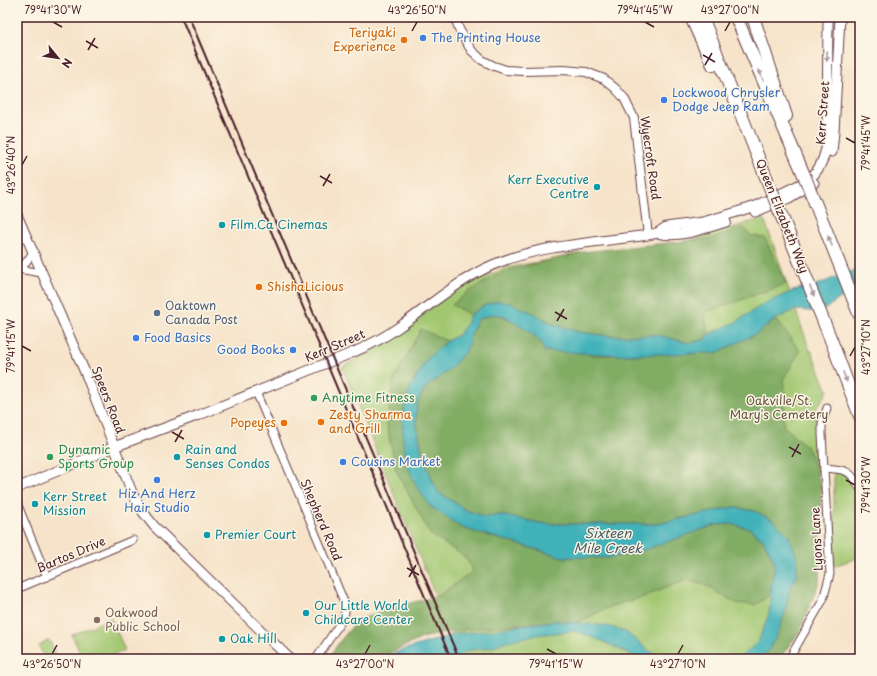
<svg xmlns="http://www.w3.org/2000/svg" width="877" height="676" viewBox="0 0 877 676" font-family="'Playpen Sans',sans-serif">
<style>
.green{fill:#a2c771;stroke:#76734e}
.forest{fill:#81ac63;stroke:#666647}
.water{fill:#42b2ba;stroke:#466872}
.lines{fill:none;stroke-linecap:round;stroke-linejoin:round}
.minor-casing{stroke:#643c43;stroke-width:9}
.tertiary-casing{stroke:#643c43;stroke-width:10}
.secondary-casing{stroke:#643c43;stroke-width:11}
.motorway-casing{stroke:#643c43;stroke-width:14}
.minor{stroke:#fff;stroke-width:7}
.tertiary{stroke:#fff;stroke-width:8}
.secondary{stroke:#fff;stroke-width:9}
.motorway{stroke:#fff;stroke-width:12}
.rail{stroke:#4a1f2b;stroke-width:2}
.motorway-bridge-casing{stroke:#643c43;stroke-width:14;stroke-linecap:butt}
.motorway-bridge{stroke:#fff;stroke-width:12}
.oneway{fill:#ae9aa0}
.ticks{fill:none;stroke:#4a1f2b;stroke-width:1.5}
.shop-dot{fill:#3f7fe0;stroke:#fcf5e5;stroke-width:1.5}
.food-dot{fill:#e8710a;stroke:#fcf5e5;stroke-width:1.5}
.culture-dot{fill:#0f9aa8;stroke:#fcf5e5;stroke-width:1.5}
.service-dot{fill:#5c6f8a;stroke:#fcf5e5;stroke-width:1.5}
.leisure-dot{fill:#2e9e5b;stroke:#fcf5e5;stroke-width:1.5}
.education-dot{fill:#8d6e63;stroke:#fcf5e5;stroke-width:1.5}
.labels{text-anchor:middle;stroke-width:3;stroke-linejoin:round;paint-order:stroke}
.food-label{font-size:12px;fill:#c56008;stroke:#fcf5e5;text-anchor:end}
.shop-label{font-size:12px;fill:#366cbe;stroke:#fcf5e5;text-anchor:start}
.street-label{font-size:12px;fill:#4a1f2b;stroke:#fcf5e5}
.culture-label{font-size:12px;fill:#0d838f;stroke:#fcf5e5;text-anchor:start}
.service-label{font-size:12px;fill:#4e5e75;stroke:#fcf5e5;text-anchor:start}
.leisure-label{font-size:12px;fill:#27864d;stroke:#fcf5e5;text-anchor:start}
.park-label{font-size:12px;fill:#645140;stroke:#fcf5e5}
.education-label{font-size:12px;fill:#785e54;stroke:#fcf5e5;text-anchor:start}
.water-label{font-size:13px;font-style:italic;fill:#475a64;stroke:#fcf5e5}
.neatline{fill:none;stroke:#4a1f2b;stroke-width:1.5}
.ticks-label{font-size:10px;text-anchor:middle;fill:#4a1f2b}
</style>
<rect width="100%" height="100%" fill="#fcf5e5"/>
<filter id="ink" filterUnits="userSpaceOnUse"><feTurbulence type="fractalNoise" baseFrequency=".025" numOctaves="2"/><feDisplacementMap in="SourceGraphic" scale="8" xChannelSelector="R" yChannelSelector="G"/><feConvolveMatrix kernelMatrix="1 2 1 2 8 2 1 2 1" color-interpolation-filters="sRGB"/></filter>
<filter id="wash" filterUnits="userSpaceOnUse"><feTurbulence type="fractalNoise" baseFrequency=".012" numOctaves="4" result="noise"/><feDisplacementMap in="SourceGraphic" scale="16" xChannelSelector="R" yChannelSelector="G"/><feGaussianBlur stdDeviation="0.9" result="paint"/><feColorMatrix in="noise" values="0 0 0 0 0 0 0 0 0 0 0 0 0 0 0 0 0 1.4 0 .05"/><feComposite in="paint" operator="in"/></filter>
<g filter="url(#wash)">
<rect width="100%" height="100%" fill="#f6e3c9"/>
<!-- green -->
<g class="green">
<polygon points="764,218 810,351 811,350 828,391 816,409 818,472 810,474 776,659 461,659 342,367 374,350 456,290 505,268 576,255 663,248"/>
<path d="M834,472C838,472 843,472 846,474C866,488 860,535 860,557L834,566Z"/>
<polygon points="111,618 125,650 104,659 83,659 72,635"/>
<path d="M47,641H50C52,645 52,649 55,653V659H45L39,646Z"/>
</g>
<!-- forest -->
<g class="forest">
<polygon points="743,227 750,235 765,238 786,284 704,313 709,334 705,340 689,343 657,335 610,336 578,332 553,324 531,312 485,305 470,315 452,305 469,291 505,271 583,252 714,238"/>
<path d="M494,314C510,317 528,328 539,340C541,342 543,347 544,351L582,352L592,355H640L758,333L776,319L800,351L783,380L786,402L783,412L784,426L808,448L821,485V549L819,582L800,631L779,659H760L770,648L786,609L790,588L797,575L789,536L734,507L657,524H545L500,515L485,517L466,510L438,492L423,458L416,421L417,403L425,388L448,371L466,351L472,331L478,319Z"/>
<polygon points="421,329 447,341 427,359 411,386 416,485 430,506 462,528 563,557 585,557 683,535 720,524 731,524 749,528 763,539 775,563 771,594 755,605 736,603 705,585 686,580 643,597 612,606 576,623 556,621 468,629 425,637 376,659 328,659 340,641 357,621 383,610 438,596 473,571 466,558 430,534 396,470 387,426 393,381"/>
</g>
<!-- water -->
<g class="water">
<polygon points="860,268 860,284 821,312 795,310 776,319 758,333 716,353 712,353 621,355 544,351 540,340 524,328 505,316 494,314 478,319 472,331 466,351 448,371 425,388 417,403 416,421 423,458 438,492 466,510 485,517 500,515 545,524 657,524 734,507 754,511 773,520 789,536 797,557 797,575 790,588 786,609 778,633 770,648 760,659 739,659 758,642 769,614 771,587 775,563 763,539 749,528 731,524 715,525 636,553 608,558 563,557 462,528 430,506 416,485 407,465 403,441 402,415 411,386 427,359 447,341 458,335 465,326 470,315 485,305 498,301 510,303 531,312 553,324 578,332 610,336 657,335 689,343 705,340 709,334 736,322 765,303 798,289 816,285"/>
<polygon points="556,621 608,626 626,632 648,650 663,659 640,659 602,641 575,631 535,635 504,642 493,647 466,651 458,659 380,659 402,650 459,633 493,630 528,624"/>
</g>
</g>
<g filter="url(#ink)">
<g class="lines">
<!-- minor casing -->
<g class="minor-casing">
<g id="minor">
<polyline points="17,269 24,265 34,251"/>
<polyline points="18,269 42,273"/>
<polyline points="256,392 345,604 345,611 344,617 316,659"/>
<path d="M824,468C845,470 849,468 860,488"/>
<polyline points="17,503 47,577"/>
<polyline points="17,589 133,540"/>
<polyline points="789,659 823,600 830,574 822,434 822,423 827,408"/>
</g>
</g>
<!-- tertiary casing -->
<g class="tertiary-casing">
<polyline id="tertiary" points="455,17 459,29 471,50 482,60 494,66 506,70 523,71 564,70 586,72 604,79 616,89 624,98 634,118 648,235"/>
</g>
<!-- secondary casing -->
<g class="secondary-casing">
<g id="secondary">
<polyline points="832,152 834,132 840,17"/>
<polyline points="755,212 789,198 814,183"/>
<polyline points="17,215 87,377 133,495 143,512 154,526 290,659"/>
<path d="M657,233C677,239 707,228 726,222"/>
<path d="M17,488L114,447L199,415L354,352C370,345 385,337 399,327C427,308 452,285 482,270C531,245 593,243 648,235L657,233L666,227L703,222L737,212L755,206L807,181C820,171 825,158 827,142L828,17"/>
</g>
</g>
<!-- motorway casing -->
<g class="motorway-casing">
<g id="motorway">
<polyline points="691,17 713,65"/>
<polyline points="702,17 766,177"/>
<polyline points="736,17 804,175"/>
<polyline points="753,17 786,116"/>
<polyline points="831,340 860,416"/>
</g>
</g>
<!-- minor -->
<use href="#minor" class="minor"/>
<!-- tertiary -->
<use href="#tertiary" class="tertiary"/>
<!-- secondary -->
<use href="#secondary" class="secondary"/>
<!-- motorway -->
<use href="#motorway" class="motorway"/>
<!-- rail -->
<g class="rail">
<polyline points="181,17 451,659"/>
<polyline points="189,17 459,659"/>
</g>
<!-- motorway-bridge casing -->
<g class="motorway-bridge-casing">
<g id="motorway-bridge">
<polyline points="804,175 860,316"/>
<polyline points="766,177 831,340"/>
</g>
</g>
<!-- motorway-bridge -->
<use href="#motorway-bridge" class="motorway-bridge"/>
</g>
<!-- one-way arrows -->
<defs><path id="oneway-solid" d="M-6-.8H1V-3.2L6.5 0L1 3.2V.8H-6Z"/></defs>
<g class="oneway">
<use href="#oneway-solid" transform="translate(827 56) rotate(92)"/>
<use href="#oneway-solid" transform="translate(761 75) rotate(-113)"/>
<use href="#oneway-solid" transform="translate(830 241) rotate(-112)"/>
<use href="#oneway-solid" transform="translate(812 291) rotate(68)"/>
<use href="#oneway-solid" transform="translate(845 377) rotate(69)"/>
</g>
</g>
<!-- ticks -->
<path class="ticks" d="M53,22L62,27M645,22L654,27M412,31L417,22M725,31L730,22M86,41L98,48M88,50L95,38M703,55L715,62M705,65L712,53M846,138L855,143M22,165L27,156M320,176L332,183M323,186L330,174M555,312L567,319M557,321L564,309M22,346L31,351M850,356L855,347M172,432L184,439M175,442L182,430M789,447L801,454M792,457L799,444M846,480L855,485M407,568L419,575M409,577L416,565M547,649L556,654M52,654L57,645M365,654L370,645M678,654L683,645"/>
<!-- markers -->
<g class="shop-dot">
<circle cx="423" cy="38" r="4"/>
<circle cx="664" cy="100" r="4"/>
<circle cx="136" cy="338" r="4"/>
<circle cx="293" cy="350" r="4"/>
<circle cx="343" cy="462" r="4"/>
<circle cx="157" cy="480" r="4"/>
</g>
<g class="food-dot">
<circle cx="404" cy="40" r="4"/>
<circle cx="259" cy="287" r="4"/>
<circle cx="321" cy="422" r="4"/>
<circle cx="284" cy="423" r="4"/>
</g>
<g class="culture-dot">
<circle cx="597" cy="187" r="4"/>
<circle cx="222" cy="225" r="4"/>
<circle cx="177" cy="457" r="4"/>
<circle cx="35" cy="504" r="4"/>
<circle cx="207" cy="535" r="4"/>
<circle cx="306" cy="613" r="4"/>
<circle cx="222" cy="639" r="4"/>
</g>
<circle class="service-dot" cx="157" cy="313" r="4"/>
<g class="leisure-dot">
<circle cx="314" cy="398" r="4"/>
<circle cx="50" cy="457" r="4"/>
</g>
<circle class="education-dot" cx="97" cy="620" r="4"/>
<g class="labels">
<!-- food labels -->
<g class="food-label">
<text x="396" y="37">Teriyaki<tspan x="396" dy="14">Experience</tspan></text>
<text x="267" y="291" text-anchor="start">ShishaLicious</text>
<text x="329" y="419" text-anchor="start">Zesty Sharma<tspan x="329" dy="14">and Grill</tspan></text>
<text x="276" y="427">Popeyes</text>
</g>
<!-- shop labels -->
<g class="shop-label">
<text x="431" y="42">The Printing House</text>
<text x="672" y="97">Lockwood Chrysler<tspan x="672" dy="14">Dodge Jeep Ram</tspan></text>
<text x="144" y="342">Food Basics</text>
<text x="285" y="354" text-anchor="end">Good Books</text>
<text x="351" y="466">Cousins Market</text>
<text x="157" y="498" text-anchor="middle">Hiz And Herz<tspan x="157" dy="14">Hair Studio</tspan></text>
</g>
<!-- street labels -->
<g class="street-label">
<text transform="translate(823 113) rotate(-86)" y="4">Kerr Street</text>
<text transform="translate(650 158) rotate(82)" y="4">Wyecroft Road</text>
<text transform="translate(782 216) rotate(68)" y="4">Queen Elizabeth Way</text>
<text transform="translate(335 346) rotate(-23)" y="4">Kerr Street</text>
<text transform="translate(108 400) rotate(69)" y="4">Speers Road</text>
<text transform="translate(321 520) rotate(67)" y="4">Shepherd Road</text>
<text transform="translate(817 539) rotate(-93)" y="4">Lyons Lane</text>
<text transform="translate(71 555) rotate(-23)" y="4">Bartos Drive</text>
</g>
<!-- culture labels -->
<g class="culture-label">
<text x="589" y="184" text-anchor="end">Kerr Executive<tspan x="589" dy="14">Centre</tspan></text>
<text x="230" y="229">Film.Ca Cinemas</text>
<text x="185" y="454">Rain and<tspan x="185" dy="14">Senses Condos</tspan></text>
<text x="43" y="501">Kerr Street<tspan x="43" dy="14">Mission</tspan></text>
<text x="215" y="539">Premier Court</text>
<text x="314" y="610">Our Little World<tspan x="314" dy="14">Childcare Center</tspan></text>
<text x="230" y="643">Oak Hill</text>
</g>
<!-- service labels -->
<g class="service-label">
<text x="165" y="310">Oaktown<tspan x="165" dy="14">Canada Post</tspan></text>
</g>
<!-- leisure labels -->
<g class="leisure-label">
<text x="322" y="402">Anytime Fitness</text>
<text x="58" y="454">Dynamic<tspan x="58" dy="14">Sports Group</tspan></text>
</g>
<!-- park labels -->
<g class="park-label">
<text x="779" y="405">Oakville/St.<tspan x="779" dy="14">Mary's Cemetery</tspan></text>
</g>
<!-- education labels -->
<g class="education-label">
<text x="105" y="617">Oakwood<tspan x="105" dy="14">Public School</tspan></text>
</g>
<!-- water labels -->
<g class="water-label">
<text x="608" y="538">Sixteen<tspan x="608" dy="15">Mile Creek</tspan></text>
</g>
</g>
<!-- margin -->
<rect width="877" height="676" fill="none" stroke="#fcf5e5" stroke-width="44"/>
<!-- north arrow -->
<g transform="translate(58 58) rotate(120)" stroke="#fcf5e5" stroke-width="3" paint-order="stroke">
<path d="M0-3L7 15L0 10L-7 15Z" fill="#4a1f2b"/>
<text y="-6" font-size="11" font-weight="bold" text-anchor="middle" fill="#4a1f2b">N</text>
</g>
<rect x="22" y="22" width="833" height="632" class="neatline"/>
<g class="ticks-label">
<text x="53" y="14">79°41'30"W</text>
<text x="417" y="14">43°26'50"N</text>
<text x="645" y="14">79°41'45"W</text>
<text x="730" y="14">43°27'00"N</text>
<text transform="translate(866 143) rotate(-90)" y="4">79°41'45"W</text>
<text transform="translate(11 165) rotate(-90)" y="4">43°26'40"N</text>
<text transform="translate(11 346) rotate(-90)" y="4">79°41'15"W</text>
<text transform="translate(866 347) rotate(-90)" y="4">43°27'10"N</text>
<text transform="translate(866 485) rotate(-90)" y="4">79°41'30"W</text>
<text x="52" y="668">43°26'50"N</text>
<text x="365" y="668">43°27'00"N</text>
<text x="556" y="668">79°41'15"W</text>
<text x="678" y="668">43°27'10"N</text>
</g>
</svg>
